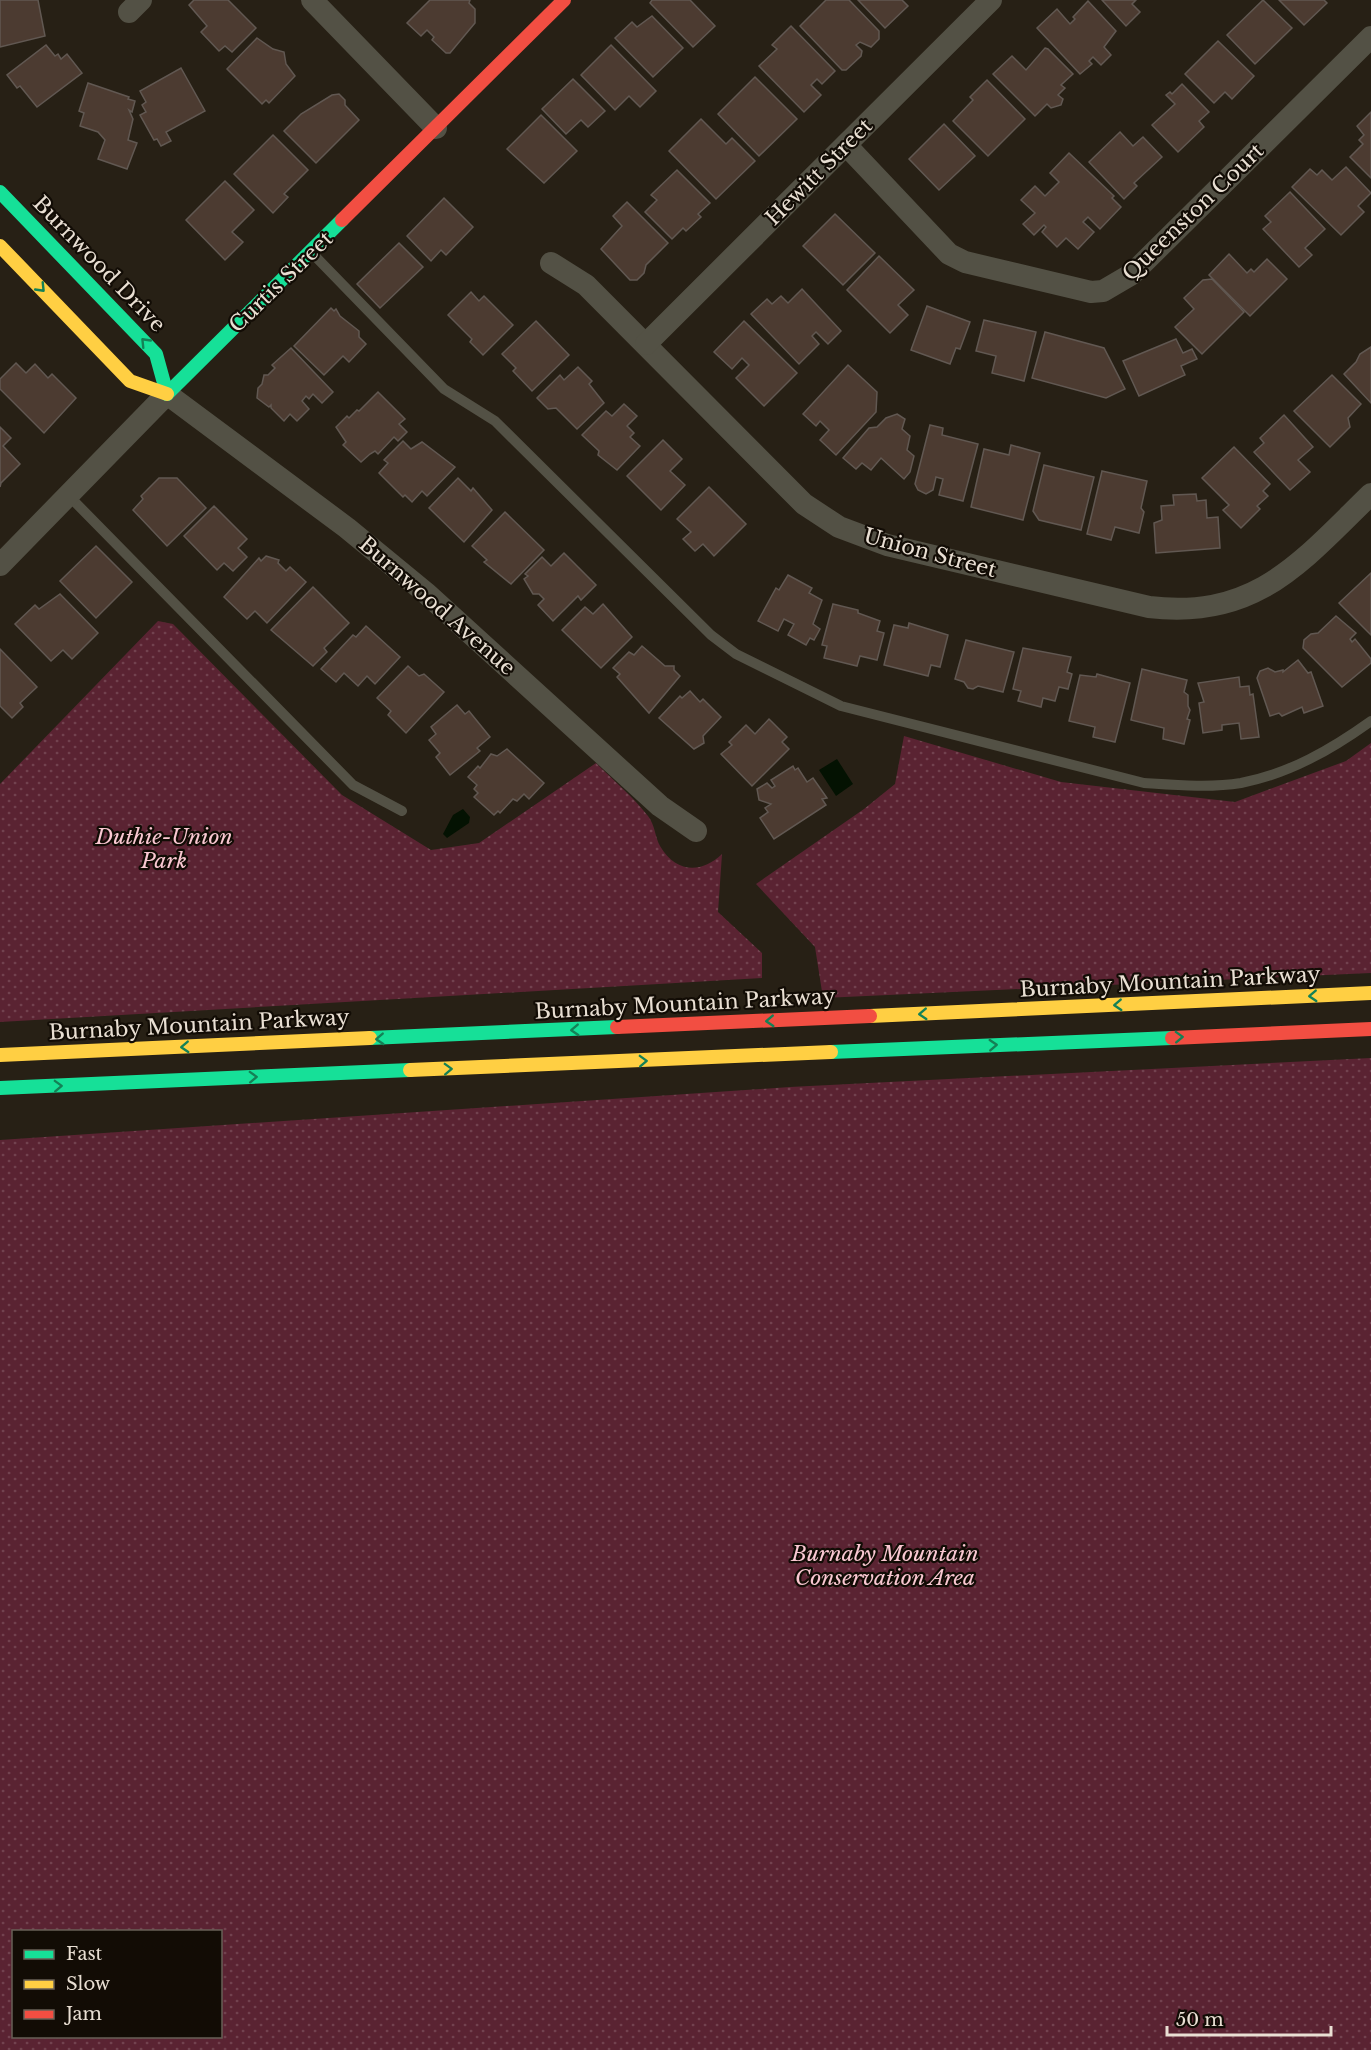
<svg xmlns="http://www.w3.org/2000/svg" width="1371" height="2050" viewBox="0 0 1371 2050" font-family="'Libre Baskerville',serif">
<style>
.park{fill:url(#park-dots);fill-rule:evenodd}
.water{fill:#041202}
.building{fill:#4c3b31;stroke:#615852;stroke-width:1.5}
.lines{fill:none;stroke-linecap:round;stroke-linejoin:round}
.lane{stroke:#535145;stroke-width:10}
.street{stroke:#535145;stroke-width:22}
.fast{stroke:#16e098;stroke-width:14}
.slow{stroke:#ffcf43;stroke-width:14}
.jam{stroke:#f24e42;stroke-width:14}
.oneway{stroke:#148156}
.labels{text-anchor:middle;stroke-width:4.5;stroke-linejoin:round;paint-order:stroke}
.street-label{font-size:21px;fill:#e9dfd3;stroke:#120c05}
.park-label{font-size:21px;font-style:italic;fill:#fac8d2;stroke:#120c05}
</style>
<defs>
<pattern id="park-dots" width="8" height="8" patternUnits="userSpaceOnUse" patternTransform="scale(1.5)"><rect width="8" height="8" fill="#5a2332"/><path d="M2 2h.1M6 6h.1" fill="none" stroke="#72424f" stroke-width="1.8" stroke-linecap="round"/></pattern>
</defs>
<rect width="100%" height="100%" fill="#272015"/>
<!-- park -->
<g class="park">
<path d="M158,621L173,624L342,795L431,850L479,843L596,763C613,780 633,797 648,816C655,825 655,837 660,846C676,873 701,874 722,854L718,912L762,953V978L0,1022V784Z"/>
<polygon points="904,736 1061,782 1235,802 1346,761 1371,743 1371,973 823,998 815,947 756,884 864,809 895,784"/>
<path d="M1371,1058V2050H0V1140L790,1087ZM14,1932H220V2036H14Z"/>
</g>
<!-- water -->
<g class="water">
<polygon points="837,759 853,784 836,796 819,770"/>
<polygon points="463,809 470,817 469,823 447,838 443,834 453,815"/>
</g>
<!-- building -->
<g class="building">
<polygon points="0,0 38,0 45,36 0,47"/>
<polygon points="194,0 228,0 256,28 232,52 225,46 219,51 201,32 207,26 189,5"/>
<polygon points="430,0 470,0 469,3 475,9 475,23 450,53 446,53 432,40 434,37 427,30 421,36 407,23"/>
<polygon points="652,0 690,0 715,26 693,47 650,3"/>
<polygon points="826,0 849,0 879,31 879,39 871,47 860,42 856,45 862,51 861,56 846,70 842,70 800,26"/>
<polygon points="858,0 902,0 908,6 885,28"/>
<polygon points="1102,0 1136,0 1132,4 1140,12 1126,26"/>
<polygon points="1263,0 1292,28 1255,64 1227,35"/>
<polygon points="1279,0 1324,0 1327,3 1304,25"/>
<polygon points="1088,1 1116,31 1104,47 1111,55 1101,65 1093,57 1089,61 1092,64 1080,74 1037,28 1057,9 1070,24 1075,19 1073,17"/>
<polygon points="652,16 683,48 653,77 615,38 632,22 637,27"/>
<polygon points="791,26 835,71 822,84 817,79 811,85 821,95 804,112 759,66 777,49 772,45"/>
<polygon points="257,38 273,49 284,52 286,64 295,76 269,103 266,100 262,104 227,69"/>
<polygon points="1218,41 1254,76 1232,99 1225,92 1214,103 1185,74"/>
<polygon points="46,45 55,56 58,54 61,59 67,54 82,73 37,107 20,86 17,88 7,75"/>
<polygon points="611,45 656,91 640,107 629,96 615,110 581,75"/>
<polygon points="1045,48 1048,49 1073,74 1061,85 1065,88 1058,95 1063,99 1061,105 1051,108 1047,104 1035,116 993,74 1012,56 1026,70"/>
<polygon points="181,68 205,111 166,132 171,141 161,146 157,139 154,140 140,115 146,112 142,105 146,102 140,91"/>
<polygon points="755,77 797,119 759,156 718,114"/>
<polygon points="573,79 605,111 588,127 581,120 566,134 542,109"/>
<polygon points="987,80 1025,119 988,156 953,121 973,100 970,97"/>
<polygon points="88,83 129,97 128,99 135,101 132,112 129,110 133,119 128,140 137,143 127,169 98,159 105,140 98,132 80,126 84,113 79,111"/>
<polygon points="1182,84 1209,112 1199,121 1204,127 1178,152 1152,125 1175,104 1166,95 1170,92 1172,94"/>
<polygon points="339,94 345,100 345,105 359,120 316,163 284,131 301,114 332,95"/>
<polygon points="1371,112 1371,178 1350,157 1363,144 1359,140 1364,135 1357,126"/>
<polygon points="541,115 577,151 544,183 507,149"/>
<polygon points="701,119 726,144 732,138 755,161 716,199 669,151"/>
<polygon points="944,124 975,156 939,190 909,159"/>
<polygon points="1120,132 1133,146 1143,137 1162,157 1134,183 1137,186 1124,199 1089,162"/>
<polygon points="273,135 308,170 284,194 288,197 273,213 234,174"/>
<polygon points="1069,153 1114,196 1112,198 1121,207 1100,229 1088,217 1083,222 1094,232 1078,249 1066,238 1057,247 1042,232 1046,227 1044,225 1034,235 1023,224 1035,213 1021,200 1035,186 1045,196 1059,182 1050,173"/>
<polygon points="1346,167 1371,193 1358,206 1364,212 1341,235 1292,187 1310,169 1317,175 1322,170 1332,180"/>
<polygon points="677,170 710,203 698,214 701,217 686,231 683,228 672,239 645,212 657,200 651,195"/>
<polygon points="225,181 254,210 232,232 243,242 225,260 186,220"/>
<polygon points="1290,192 1325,229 1305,248 1312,255 1299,267 1263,229 1271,222 1265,216"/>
<polygon points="444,198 473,227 446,255 441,250 431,261 407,236"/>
<polygon points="627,202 668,243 646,265 644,273 637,280 630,280 601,249 622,226 613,216"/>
<polygon points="835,214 875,253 843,285 803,246"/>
<polygon points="399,243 423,267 380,308 357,284"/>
<polygon points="1229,254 1247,273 1251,269 1254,272 1267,259 1287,279 1250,316 1209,275"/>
<polygon points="879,256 914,290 898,305 908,315 890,333 847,290"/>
<polygon points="1212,279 1244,312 1202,354 1175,327 1194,309 1184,298 1203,280"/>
<polygon points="802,289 841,331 828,344 816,332 812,336 819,344 799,364 751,314 767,299 772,304 781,296 788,303"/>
<polygon points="471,292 479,301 484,296 513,325 483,355 470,342 472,339 448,315"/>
<polygon points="927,306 970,322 960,349 956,348 950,364 911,350"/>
<polygon points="331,308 334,311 336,309 340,316 359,331 359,337 366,344 349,362 343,356 324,375 294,346"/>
<polygon points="984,320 1036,332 1024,381 992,373 996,356 976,351"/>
<polygon points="536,321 569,355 532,391 513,371 516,368 502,354"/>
<polygon points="744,321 797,373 764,406 736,378 749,365 742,358 732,369 714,352"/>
<polygon points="1045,332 1104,348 1125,389 1106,398 1032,378"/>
<polygon points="1176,339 1183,353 1192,349 1197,359 1181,366 1185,375 1139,396 1123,361"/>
<polygon points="1371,347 1371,403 1344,374 1356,362 1360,354"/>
<polygon points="291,348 333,392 322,403 313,394 309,399 306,396 302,401 309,409 297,421 290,414 284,421 271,408 271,405 269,407 257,398 258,388 262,384 264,375 268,375 275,368 272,365"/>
<polygon points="16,363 26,373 35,364 48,378 52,374 76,398 44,433 0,389 0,379"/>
<polygon points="848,365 877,392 876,412 836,455 820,440 829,430 820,421 816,426 803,414"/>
<polygon points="578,367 592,381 589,384 604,403 577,429 556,408 548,409 537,398 560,375 564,380"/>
<polygon points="1332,375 1361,404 1348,418 1350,427 1330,447 1294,411"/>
<polygon points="378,392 405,419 399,424 407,432 398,441 394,437 378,454 375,451 370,454 361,462 343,445 346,442 336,427 347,416 349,418 357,410 359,411"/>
<polygon points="624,404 637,416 627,426 634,433 630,437 640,446 617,470 598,455 599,451 582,435 606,411 612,416"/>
<polygon points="897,414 905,419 902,429 910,436 907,450 914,456 910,472 904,479 881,458 871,470 862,463 856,469 843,458 869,428 877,427 886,418"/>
<polygon points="1284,415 1313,447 1298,460 1310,472 1290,490 1254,452 1264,443 1260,438"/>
<polygon points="930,425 943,428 942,435 978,444 963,501 939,495 943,479 936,477 933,490 926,494 918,490 915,484"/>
<polygon points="0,427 11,438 3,446 20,464 1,483 0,487"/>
<polygon points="663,440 682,459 670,471 685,485 661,510 627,476"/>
<polygon points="403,441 411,449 422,442 455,467 427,496 422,491 412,502 405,495 403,497 379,473 388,463 384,460"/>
<polygon points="1011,445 1040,453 1023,520 971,507 984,449 1009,455"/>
<polygon points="1234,447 1270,484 1263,491 1268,496 1257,506 1260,509 1241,528 1223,510 1229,505 1202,478"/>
<polygon points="1044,465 1094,477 1081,530 1039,520 1033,511"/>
<polygon points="1102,471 1147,481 1141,508 1144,512 1139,533 1115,527 1111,540 1087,534"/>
<polygon points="159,478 177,478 206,508 167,546 133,510 143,499 141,496"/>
<polygon points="458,478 471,491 473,488 492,510 464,542 429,508"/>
<polygon points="709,487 746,524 714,556 703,544 695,551 683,539 691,532 677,519"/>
<polygon points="1196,494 1197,501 1206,500 1207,518 1218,517 1220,548 1156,553 1154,523 1162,520 1161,506 1174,505 1173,495"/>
<polygon points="214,506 247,539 238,548 247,557 233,571 224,563 217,570 184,536"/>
<polygon points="505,512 544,550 511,584 484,562 487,560 472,546"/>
<polygon points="96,546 132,582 96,618 60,581"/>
<polygon points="564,553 596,585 581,600 578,596 553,621 538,605 544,599 539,594 533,594 524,579 528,576 525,574 542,557 551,566"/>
<polygon points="266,556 279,560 278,563 286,571 290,567 306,582 267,623 255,611 247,619 224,597 259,558 261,561"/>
<polygon points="1371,573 1371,635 1339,603"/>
<polygon points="788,575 812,588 809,593 822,600 813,624 820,629 814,640 810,638 806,645 788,635 794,624 784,619 778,631 758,621 776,588 779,590"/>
<polygon points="313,587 349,623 324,648 327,652 313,666 271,630"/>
<polygon points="60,594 98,633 72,659 63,650 51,661 15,624 35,605 39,609"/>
<polygon points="603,604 632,637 601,668 562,630 585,607 593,614"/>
<polygon points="833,604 858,610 858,613 880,621 877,631 884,633 877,660 860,656 857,666 824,658 827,646 822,645"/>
<polygon points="1336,616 1356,633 1350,639 1352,642 1355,639 1371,659 1371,663 1342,687 1303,648 1304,640 1311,634 1318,633"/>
<polygon points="909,623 948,635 940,667 931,665 928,676 884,665 894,625 908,628"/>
<polygon points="366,626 400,657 375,684 367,676 358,686 344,673 336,682 321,669 353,635 356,637"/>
<polygon points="966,640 1014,652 1003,692 978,686 973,689 968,688 964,682 955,679"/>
<polygon points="642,646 665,666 674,666 674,670 680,676 649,713 617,677 620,674 613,668 629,652 634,655"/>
<polygon points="1023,648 1071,657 1067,672 1072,674 1068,689 1059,687 1055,701 1043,698 1041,707 1018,701 1021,691 1013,689"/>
<polygon points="0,649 37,687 20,703 23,707 12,718 0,706"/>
<polygon points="1298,660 1308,673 1311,672 1323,706 1304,713 1302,707 1282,716 1279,713 1270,716 1257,678 1260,671 1268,668 1275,672 1283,670 1283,672"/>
<polygon points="408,666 419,676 424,674 444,692 406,733 388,715 391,711 377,698"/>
<polygon points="1142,669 1187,680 1184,692 1188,695 1188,706 1190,710 1187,719 1190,720 1184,744 1163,739 1164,728 1131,720"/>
<polygon points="1097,674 1130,683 1115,742 1093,737 1095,727 1069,721 1080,675 1096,677"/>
<polygon points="1239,677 1240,687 1249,686 1250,695 1253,694 1259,737 1241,739 1239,723 1222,725 1222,730 1203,733 1199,703 1204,702 1198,683"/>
<polygon points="690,691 700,702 703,699 721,717 703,736 704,743 694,749 659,718 680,696 682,698"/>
<polygon points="457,705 465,714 469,711 490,737 477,748 480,751 450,775 436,757 440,753 429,740 436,734 431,727"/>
<polygon points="769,719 787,737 782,742 789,749 752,786 721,754 732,745 729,742 746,725 755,734"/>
<polygon points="507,749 544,783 529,799 524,794 517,801 513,799 500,813 498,811 494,815 474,797 478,793 474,789 477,785 468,777 478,766 480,768 491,754 497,756"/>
<polygon points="793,766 795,770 798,768 807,782 813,778 827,798 822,799 826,805 774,839 760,818 768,812 765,808 771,804 759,800 757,789 767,783 772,788 775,786 771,780"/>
</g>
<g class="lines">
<!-- lane -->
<g class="lane">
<path d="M312,253L444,389L495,421L711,635L736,654L841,706L1144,783C1175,785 1210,788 1241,783C1289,774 1332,749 1371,721"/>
<polyline points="69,496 353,785 402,811"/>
</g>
<!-- street -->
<g class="street">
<polyline points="312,0 436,128"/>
<polyline points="129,12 141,0"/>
<polyline points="846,145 949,254 965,262 1091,292 1103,291 1132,274 1371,37"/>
<path d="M551,263L586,285L804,504L839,527L887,545L1149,607C1256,620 1301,562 1371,494"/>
<polyline points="646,344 991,0"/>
<polyline points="0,565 167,394 347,528 426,593 660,806 696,831"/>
</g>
<!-- fast -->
<g class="fast">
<polyline points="0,192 156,354 167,394"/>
<polyline points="167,394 342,220"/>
<polyline points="370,1038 617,1027"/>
<polyline points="831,1052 1172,1038"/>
<polyline points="0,1088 410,1070"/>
</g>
<!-- slow -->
<g class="slow">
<polyline points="0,246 130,381 167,394"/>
<polyline points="870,1016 1371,993"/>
<polyline points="0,1055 370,1038"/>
<polyline points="410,1070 831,1052"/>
</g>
<!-- jam -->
<g class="jam">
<polyline points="342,220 564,0"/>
<polyline points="617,1027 870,1016"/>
<polyline points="1172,1038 1371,1029"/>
</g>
</g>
<!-- one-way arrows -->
<defs><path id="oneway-chevron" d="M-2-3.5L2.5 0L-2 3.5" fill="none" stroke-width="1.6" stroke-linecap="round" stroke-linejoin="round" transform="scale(1.5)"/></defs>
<g class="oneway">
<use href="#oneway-chevron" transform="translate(41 288) rotate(46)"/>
<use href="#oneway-chevron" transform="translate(145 342) rotate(-134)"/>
<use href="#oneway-chevron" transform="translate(1313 996) rotate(177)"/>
<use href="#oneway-chevron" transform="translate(1118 1005) rotate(177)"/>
<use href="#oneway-chevron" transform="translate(923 1014) rotate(177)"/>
<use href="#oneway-chevron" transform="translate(770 1021) rotate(177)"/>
<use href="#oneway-chevron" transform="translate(575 1030) rotate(177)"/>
<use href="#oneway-chevron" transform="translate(1179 1037) rotate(-2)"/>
<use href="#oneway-chevron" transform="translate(380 1039) rotate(177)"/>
<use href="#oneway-chevron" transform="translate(993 1045) rotate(-3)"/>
<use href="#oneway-chevron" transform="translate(185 1047) rotate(177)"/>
<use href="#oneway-chevron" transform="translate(643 1061) rotate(-2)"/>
<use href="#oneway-chevron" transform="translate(448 1069) rotate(-2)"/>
<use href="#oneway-chevron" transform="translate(253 1077) rotate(-2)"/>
<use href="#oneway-chevron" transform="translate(58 1086) rotate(-2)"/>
</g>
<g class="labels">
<!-- street labels -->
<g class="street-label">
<text transform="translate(819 172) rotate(-45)" y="7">Hewitt Street</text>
<text transform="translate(1193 212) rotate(-44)" y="7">Queenston Court</text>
<text transform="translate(99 264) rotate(46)" y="7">Burnwood Drive</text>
<text transform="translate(281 282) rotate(-44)" y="7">Curtis Street</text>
<text transform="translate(930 553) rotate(15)" y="7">Union Street</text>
<text transform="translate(437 606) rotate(41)" y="7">Burnwood Avenue</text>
<text transform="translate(1170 982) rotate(-3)" y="7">Burnaby Mountain Parkway</text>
<text transform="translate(685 1004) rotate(-3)" y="7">Burnaby Mountain Parkway</text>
<text transform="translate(199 1025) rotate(-3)" y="7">Burnaby Mountain Parkway</text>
</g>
<!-- park labels -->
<g class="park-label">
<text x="164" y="844">Duthie-Union<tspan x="164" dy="24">Park</tspan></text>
<text x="885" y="1561">Burnaby Mountain<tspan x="885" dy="24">Conservation Area</tspan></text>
</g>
</g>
<!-- legend -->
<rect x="12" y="1930" width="210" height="108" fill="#120c05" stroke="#686057" stroke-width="1.5"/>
<rect x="24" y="1950" width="30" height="9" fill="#16e098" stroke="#686057" stroke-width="1.5"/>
<text x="66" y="1960" font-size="18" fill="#e9dfd3">Fast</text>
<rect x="24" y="1980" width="30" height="9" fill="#ffcf43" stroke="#686057" stroke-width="1.5"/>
<text x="66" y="1990" font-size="18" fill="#e9dfd3">Slow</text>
<rect x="24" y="2010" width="30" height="9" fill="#f24e42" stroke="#686057" stroke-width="1.5"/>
<text x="66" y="2020" font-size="18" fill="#e9dfd3">Jam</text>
<!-- scale -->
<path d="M1167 2026v9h164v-9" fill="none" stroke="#e9dfd3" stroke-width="3"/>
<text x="1176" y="2026" font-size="18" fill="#e9dfd3" stroke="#120c05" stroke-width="4.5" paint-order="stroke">50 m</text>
</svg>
